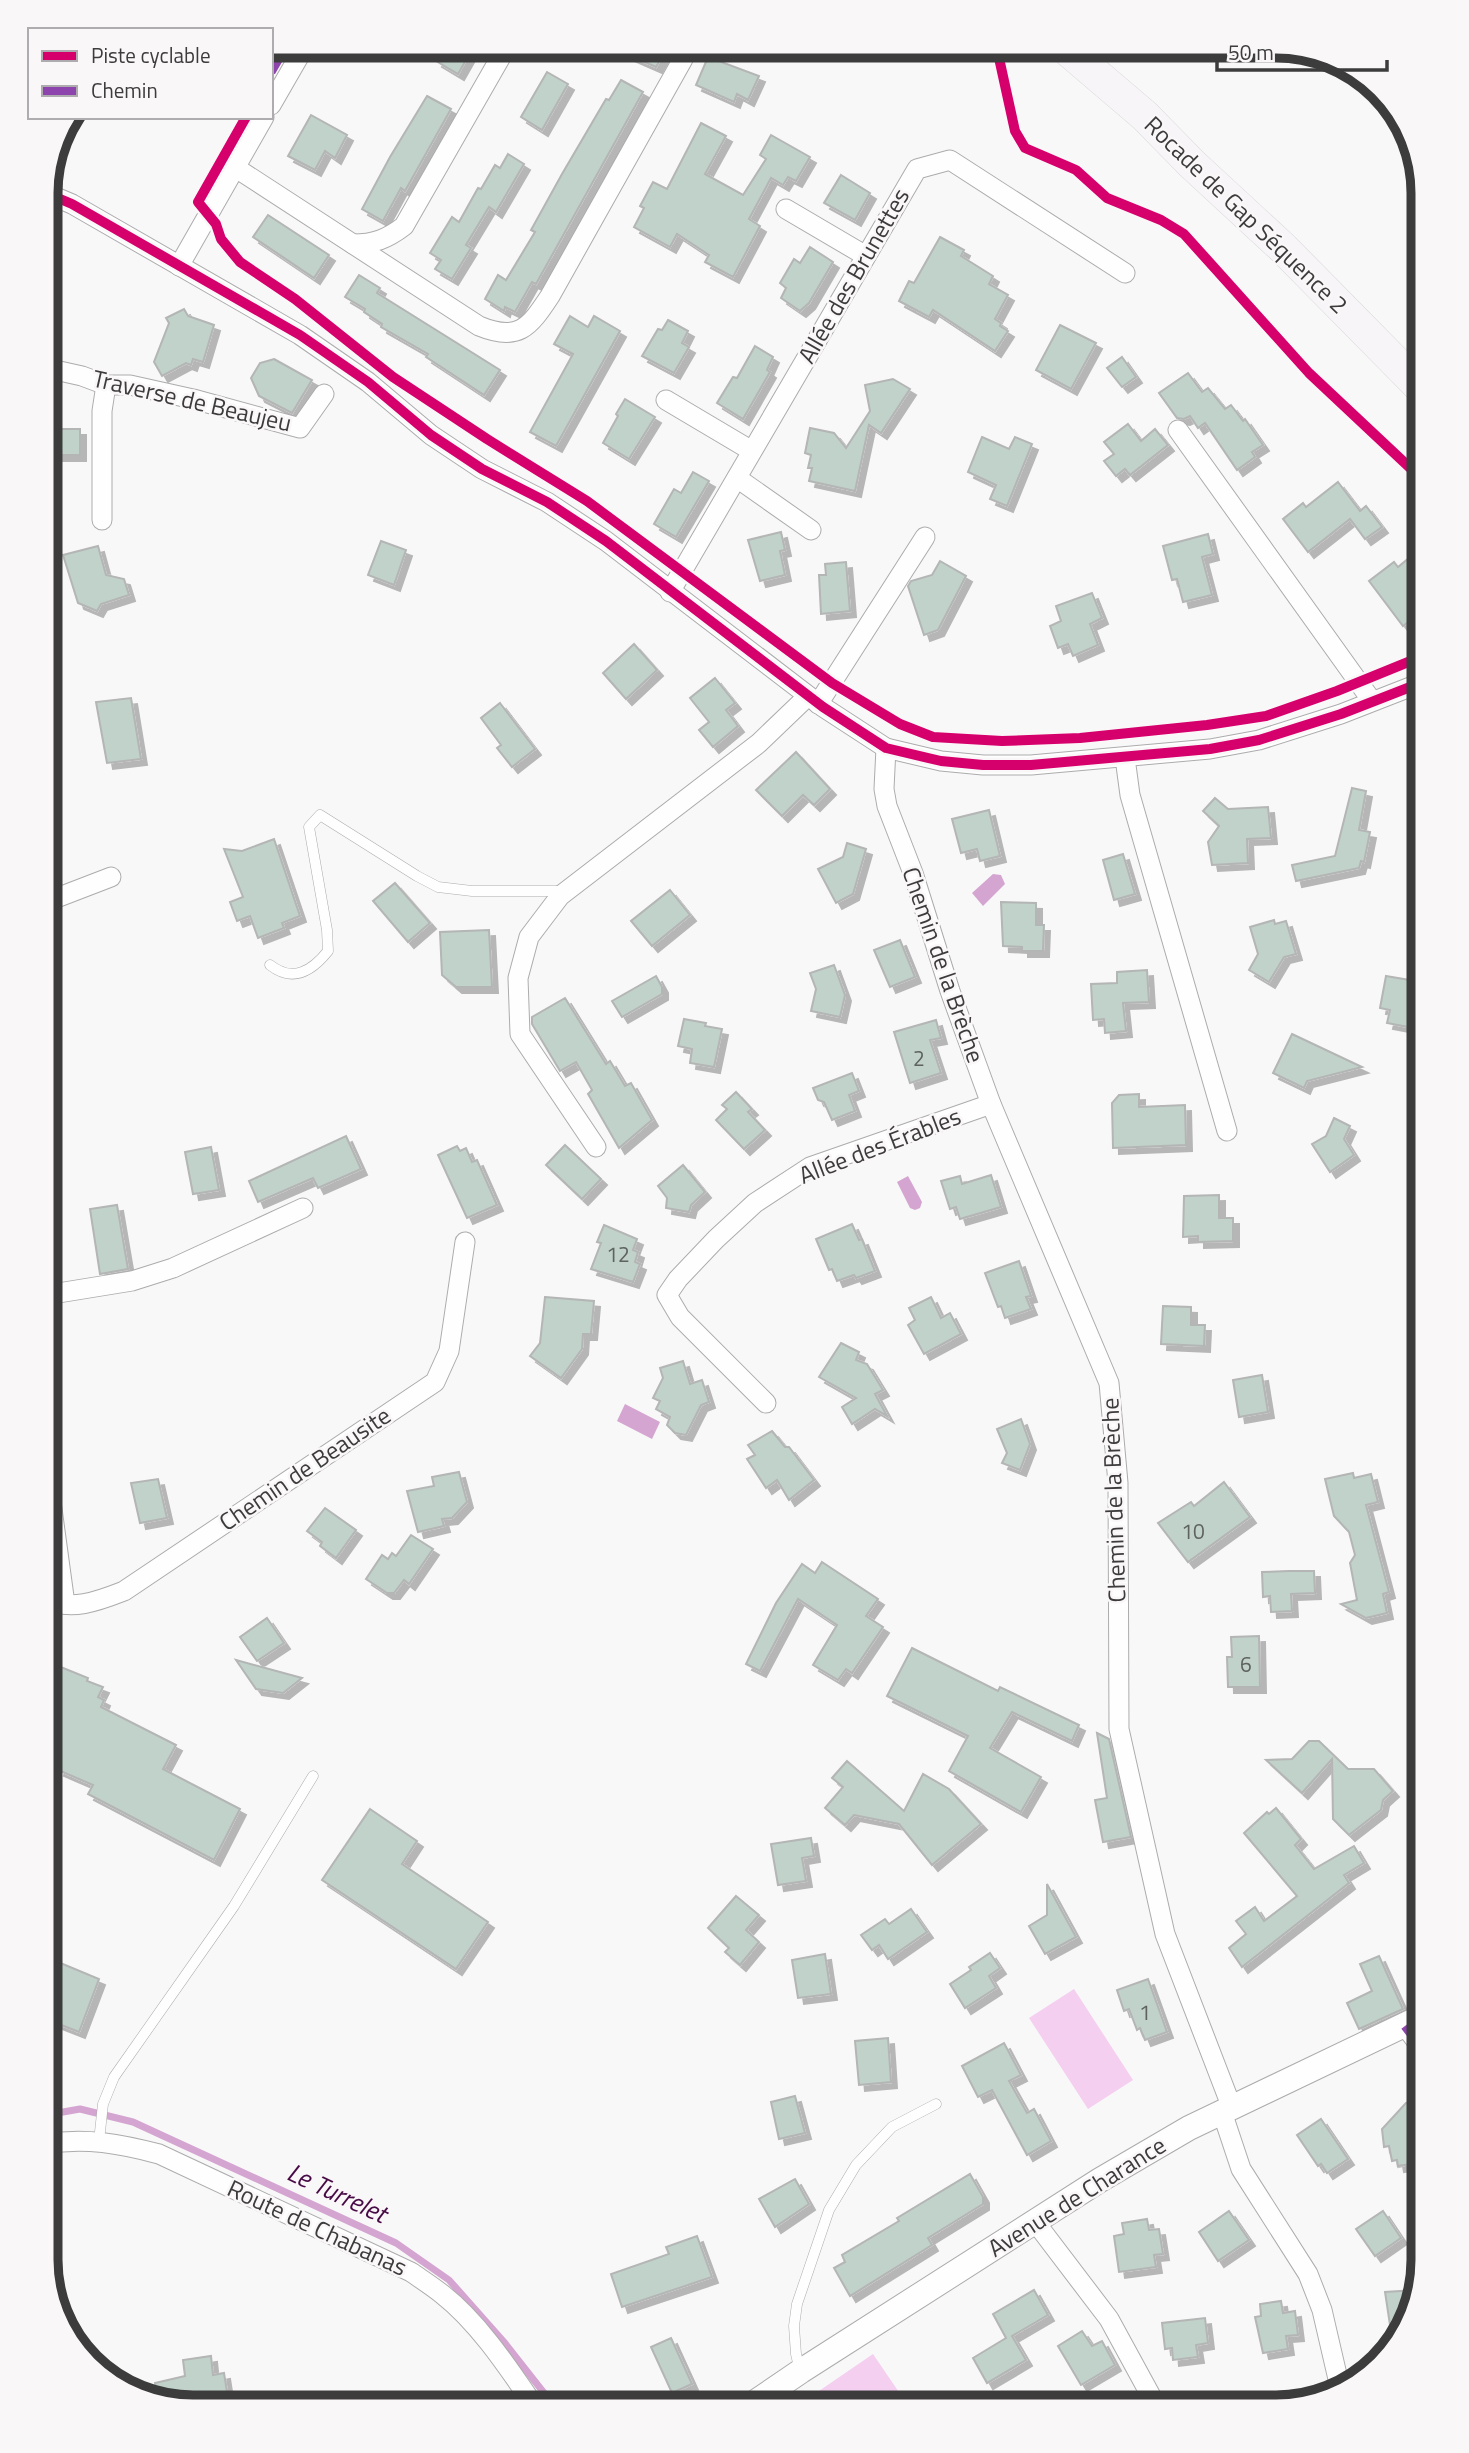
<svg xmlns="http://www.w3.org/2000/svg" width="1469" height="2453" viewBox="0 0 1469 2453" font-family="'Titillium Web',sans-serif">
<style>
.green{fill:#f4cff0}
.water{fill:#d4a5d0}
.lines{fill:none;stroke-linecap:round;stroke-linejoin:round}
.stream{stroke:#d4a5d0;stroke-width:7}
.building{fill:#c0d2c9;stroke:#b4b5b5;stroke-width:2;filter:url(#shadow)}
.service-casing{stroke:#adacad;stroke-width:11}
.minor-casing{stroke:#adacad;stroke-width:21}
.tertiary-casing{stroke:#adacad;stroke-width:26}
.primary-casing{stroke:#d6d6d6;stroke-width:33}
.service{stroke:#fefefe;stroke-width:10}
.minor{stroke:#fefefe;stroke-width:19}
.tertiary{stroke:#fefefe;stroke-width:24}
.primary{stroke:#f8f5f8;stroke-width:32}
.quiet{stroke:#8e44ad;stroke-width:9;stroke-dasharray:18 9;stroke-linecap:butt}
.cycleway-casing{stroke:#faf7f9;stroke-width:15}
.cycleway{stroke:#d6006c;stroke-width:10}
.labels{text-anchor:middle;stroke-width:5;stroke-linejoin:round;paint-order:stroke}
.number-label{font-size:21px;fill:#5e6260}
.street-label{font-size:24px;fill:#3d3c3d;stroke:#faf7f9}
.water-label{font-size:26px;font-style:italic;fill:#470b45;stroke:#faf7f9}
.rim{fill:none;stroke:#3d3c3d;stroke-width:9}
</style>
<defs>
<filter id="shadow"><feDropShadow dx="6" dy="6" stdDeviation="0" flood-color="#0004"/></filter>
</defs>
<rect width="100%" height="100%" fill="#f9f8f9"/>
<!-- green -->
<g class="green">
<polygon points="1074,1989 1133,2080 1088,2109 1029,2018"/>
<polygon points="873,2354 909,2407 826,2407 816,2393"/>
</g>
<!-- water -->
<g class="water">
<polygon points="993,874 1001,875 1005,884 983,906 972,893"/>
<polygon points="908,1176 922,1202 920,1208 915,1210 910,1208 897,1182"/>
<polygon points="625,1404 660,1422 652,1439 617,1421"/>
</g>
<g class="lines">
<!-- stream -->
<polyline class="stream" points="46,2115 80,2109 133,2122 396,2243 449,2280 504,2342 555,2407"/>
</g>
<!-- building -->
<g class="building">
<polygon points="445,46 474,46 458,74 436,61"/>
<polygon points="608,46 668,46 656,67"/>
<polygon points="708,57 759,76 748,100 737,94 734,102 696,85"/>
<polygon points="547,72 568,84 542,130 521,117"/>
<polygon points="621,80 643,92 536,284 532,282 515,312 505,307 504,311 485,299 498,275 506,280 535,232 531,230 562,174 606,99 609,100"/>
<polygon points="427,96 451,109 405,191 401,188 383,221 362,209 390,157"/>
<polygon points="311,115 347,135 335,158 325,151 315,170 288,156"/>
<polygon points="701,123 726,136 705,174 743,195 766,159 760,155 771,135 810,157 796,181 788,177 783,185 771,178 749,219 760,226 733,277 705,262 709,255 677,234 670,247 634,227 644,208 640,206 653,182 667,189"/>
<polygon points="508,154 524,164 496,212 489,207 466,245 471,248 452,279 435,269 441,260 430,253 452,217 459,222 478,188 481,189 495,165 500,168"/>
<polygon points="841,175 870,193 855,220 824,203"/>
<polygon points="268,215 329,255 314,278 253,237"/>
<polygon points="940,237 964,250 961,256 993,276 989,284 1008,295 995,319 1001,323 1000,326 1008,331 995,351 933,310 929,317 899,301 909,281 914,283"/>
<polygon points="810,247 833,262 809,303 800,311 781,298 786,288 780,283 794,259 800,263"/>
<polygon points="359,275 380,288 377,293 500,370 484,395 426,357 428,354 381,327 382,324 364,312 365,309 345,297"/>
<polygon points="184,309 188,316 214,325 203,362 193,359 191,365 186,363 162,376 154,362 169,323 166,318"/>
<polygon points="570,316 588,327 594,316 620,331 556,446 530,432 573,354 554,344"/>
<polygon points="668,320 688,331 682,343 689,347 674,373 642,356 658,329 662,330"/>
<polygon points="1060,325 1096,343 1071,389 1036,370"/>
<polygon points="755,346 773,357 767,370 770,372 743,419 717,403 733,377 737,378"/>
<polygon points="1122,357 1136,377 1122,387 1107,368"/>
<polygon points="274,359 312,380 292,413 259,396 251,378 260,363"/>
<polygon points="1188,373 1202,392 1208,388 1225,409 1231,405 1243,421 1245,419 1263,445 1252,452 1255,457 1237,470 1205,423 1198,428 1190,416 1184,419 1177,418 1159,393"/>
<polygon points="893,379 910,389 881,433 869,425 855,491 809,481 812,468 808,468 811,455 805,453 810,428 834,433 846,448 870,411 865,385"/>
<polygon points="625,399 655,417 629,459 603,443 618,416 616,414"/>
<polygon points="1128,424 1141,441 1155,429 1168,445 1130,475 1125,469 1116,476 1104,461 1114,454 1104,442"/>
<rect x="46" y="429" width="34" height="26"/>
<polygon points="982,437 1009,449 1015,437 1032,444 1007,506 990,499 996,485 968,472"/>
<polygon points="693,472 709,481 676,537 654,524 674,489 681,493"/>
<polygon points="1338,482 1360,511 1366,506 1382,527 1365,539 1350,519 1308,552 1283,519 1303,503 1306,507"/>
<polygon points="781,532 785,550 780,551 785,575 760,581 748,540"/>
<polygon points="1208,534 1213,554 1202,557 1212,595 1183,602 1177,579 1172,580 1163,546"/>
<polygon points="381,541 406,550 394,585 368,575"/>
<polygon points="98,546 106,575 124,579 129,595 101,604 97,611 78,603 63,555"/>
<polygon points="1409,558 1424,577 1424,610 1403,626 1369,581 1394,562 1398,567"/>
<polygon points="940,561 966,576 938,630 924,635 908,586 911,581 932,575"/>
<polygon points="846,562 850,611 821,614 819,575 826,575 825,564"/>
<polygon points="1092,593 1102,618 1090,624 1098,645 1073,656 1068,644 1058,648 1050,626 1061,621 1056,606"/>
<polygon points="634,644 657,670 626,699 603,673"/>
<polygon points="715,678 735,703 726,710 738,726 713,747 699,730 709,722 690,698"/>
<polygon points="131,698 141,759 107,763 96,702"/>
<polygon points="500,703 535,749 512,767 497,748 501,745 481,718"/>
<polygon points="796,752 830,789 814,805 803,795 782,816 756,790"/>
<polygon points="1352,788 1366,791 1359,830 1370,832 1364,862 1361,861 1359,868 1296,881 1292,865 1335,856"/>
<polygon points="1215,798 1228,809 1268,807 1271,838 1247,839 1248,863 1212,865 1208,842 1219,826 1203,811"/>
<polygon points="989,810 1000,856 980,861 977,849 961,853 952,819"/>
<polygon points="274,839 300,916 282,923 284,928 258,938 250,916 237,921 230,902 243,897 224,849 242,851"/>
<polygon points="847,843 866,849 853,894 836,903 818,869 843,857"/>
<polygon points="1123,854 1135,894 1114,900 1103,860"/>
<polygon points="395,883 430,923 408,942 373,901"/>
<polygon points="670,890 690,915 652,946 631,921"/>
<polygon points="1001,902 1036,903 1036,925 1044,925 1043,951 1022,951 1022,947 1003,946"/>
<polygon points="1274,920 1275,924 1286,921 1296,954 1284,957 1269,982 1249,970 1258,954 1250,927"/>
<polygon points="489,930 492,987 456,987 442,975 440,932"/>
<polygon points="900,940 915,977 890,987 874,950"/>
<polygon points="834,965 845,995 840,1017 811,1011 816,989 810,973"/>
<polygon points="1147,970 1149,1002 1123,1003 1126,1031 1105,1033 1104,1019 1093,1020 1091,984 1117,983 1117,972"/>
<polygon points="656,976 662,987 662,994 622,1017 612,1001"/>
<polygon points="1386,976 1422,982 1418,998 1424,1002 1424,1030 1387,1023 1390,1010 1380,1008"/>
<polygon points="565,998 606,1064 610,1061 625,1086 631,1083 652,1120 619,1148 588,1094 592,1090 576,1062 560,1071 532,1024 532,1017"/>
<polygon points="684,1019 706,1023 705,1026 722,1029 714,1067 690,1063 692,1049 678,1046"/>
<polygon points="936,1020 941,1038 930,1040 941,1073 910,1083 894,1032"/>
<polygon points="1292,1034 1362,1067 1307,1081 1304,1088 1273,1073"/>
<polygon points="852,1073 859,1091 849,1095 855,1111 832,1120 824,1102 818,1100 813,1088"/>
<polygon points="736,1092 752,1109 748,1112 765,1130 744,1149 716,1120 727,1109 722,1105"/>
<polygon points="1139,1094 1139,1107 1185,1105 1186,1145 1113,1148 1112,1103 1119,1095"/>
<polygon points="1334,1118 1350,1126 1344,1139 1354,1155 1330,1172 1312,1144 1326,1136"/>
<polygon points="346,1136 361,1169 318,1188 313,1178 258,1202 249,1181"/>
<polygon points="565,1145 601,1179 582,1199 546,1165"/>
<polygon points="457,1146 460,1151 466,1148 472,1162 477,1160 497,1205 467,1218 438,1155"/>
<polygon points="211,1147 219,1190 193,1194 185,1152"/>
<polygon points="683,1165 705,1192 691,1205 689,1212 666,1208 667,1198 658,1186"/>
<polygon points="991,1175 1001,1207 960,1219 956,1207 950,1209 941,1181 960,1176 962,1184"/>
<polygon points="1219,1195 1219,1218 1233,1218 1233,1241 1198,1242 1198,1236 1183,1237 1184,1196"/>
<polygon points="117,1205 128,1269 100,1274 90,1209"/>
<polygon points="852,1224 859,1240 862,1239 875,1271 856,1278 854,1275 837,1281 832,1269 829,1270 816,1239"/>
<polygon points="604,1225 637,1239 633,1250 638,1252 635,1262 640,1264 633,1282 591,1269 601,1243 597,1242"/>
<polygon points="1019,1261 1031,1296 1026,1297 1031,1309 1005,1318 1001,1306 998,1307 985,1273"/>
<polygon points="545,1297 594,1301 591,1334 583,1334 582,1349 561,1378 530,1356 540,1343"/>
<polygon points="931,1297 941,1318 950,1313 961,1334 924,1354 908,1325 915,1320 909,1308"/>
<polygon points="1163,1306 1191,1307 1191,1325 1205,1325 1204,1346 1161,1344"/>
<polygon points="841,1343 859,1352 856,1360 867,1364 883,1390 875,1394 887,1416 875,1409 852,1424 842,1407 856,1398 819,1377"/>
<polygon points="683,1361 690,1384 702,1380 709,1402 701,1405 686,1435 675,1433 667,1425 670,1417 656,1409 660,1401 653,1398 663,1378 660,1368"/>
<polygon points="1262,1375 1268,1412 1239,1417 1233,1380"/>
<polygon points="1021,1419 1030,1444 1020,1470 1002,1463 1007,1453 997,1429"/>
<polygon points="772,1431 785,1447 789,1447 814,1480 789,1500 777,1480 766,1488 747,1459 755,1455 748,1445"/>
<polygon points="459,1472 467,1502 452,1518 442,1519 444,1526 418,1532 407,1491 434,1486 432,1477"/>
<polygon points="1353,1473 1354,1478 1371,1474 1378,1502 1366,1505 1389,1592 1383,1594 1387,1613 1366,1618 1341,1604 1357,1600 1350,1563 1355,1555 1349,1532 1334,1516 1325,1479"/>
<polygon points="158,1479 167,1518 140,1523 131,1483"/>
<polygon points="1224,1482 1250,1517 1188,1562 1158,1523 1191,1502 1194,1506"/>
<polygon points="325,1508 356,1530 336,1558 320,1546 322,1542 307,1531"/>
<polygon points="411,1535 433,1549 409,1584 404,1580 394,1593 387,1593 366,1579 382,1555 388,1559 392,1553 396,1556"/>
<polygon points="822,1562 878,1599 866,1616 883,1627 852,1673 846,1669 838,1680 813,1665 837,1625 798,1599 760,1671 746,1664 776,1603 802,1564 815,1573"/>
<polygon points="1289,1571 1314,1571 1315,1593 1291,1594 1292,1611 1271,1612 1270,1596 1263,1597 1262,1572"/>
<polygon points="267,1618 284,1643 257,1661 240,1637"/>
<polygon points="1259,1636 1260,1687 1228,1687 1227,1657 1232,1657 1231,1637"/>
<polygon points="912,1648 998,1691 1000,1687 1079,1725 1072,1741 1012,1712 990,1748 1041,1777 1021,1812 949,1771 968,1736 887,1696"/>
<polygon points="236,1660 302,1678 283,1693 256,1689"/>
<polygon points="46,1661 88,1678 87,1681 103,1687 98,1697 104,1700 101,1707 176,1745 163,1769 240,1809 214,1860 88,1794 93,1785 58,1770 59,1765 46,1760 46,1744 54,1722 46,1719"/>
<polygon points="1097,1733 1109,1739 1131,1837 1103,1842 1095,1800 1107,1798"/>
<polygon points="1309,1741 1319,1741 1348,1769 1374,1769 1393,1791 1383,1800 1381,1810 1349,1835 1333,1819 1332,1759 1302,1793 1266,1760 1292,1759"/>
<polygon points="847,1761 904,1811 923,1774 949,1789 981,1824 932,1865 899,1824 854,1815 845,1825 825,1808 843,1787 832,1778"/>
<polygon points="1276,1808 1301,1839 1295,1845 1314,1869 1354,1846 1364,1863 1344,1875 1349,1883 1242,1967 1229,1948 1246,1934 1236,1921 1255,1907 1264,1921 1297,1896 1244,1833 1267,1812 1269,1814"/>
<polygon points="370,1809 417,1841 402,1864 488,1922 456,1969 322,1880"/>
<polygon points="811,1838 814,1856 802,1858 806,1881 778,1885 771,1844"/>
<polygon points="1047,1884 1076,1937 1045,1954 1029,1926 1047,1915"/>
<polygon points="736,1896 759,1915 746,1930 759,1942 740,1965 725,1952 729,1948 708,1928"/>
<polygon points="911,1909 927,1932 888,1959 879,1945 872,1950 861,1935 885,1919 889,1924"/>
<polygon points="990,1953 1000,1968 989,1976 996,1988 965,2008 950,1984 971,1970 969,1967"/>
<polygon points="825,1954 831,1994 798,1998 792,1960"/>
<polygon points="1379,1956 1403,2009 1359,2029 1347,2003 1372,1991 1360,1964"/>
<polygon points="46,1957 99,1979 79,2032 46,2019"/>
<polygon points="1148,1979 1167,2032 1145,2040 1140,2028 1137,2030 1129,2009 1124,2011 1117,1990"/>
<polygon points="888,2038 891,2082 859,2085 855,2041"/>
<polygon points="1004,2043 1021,2075 1009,2081 1027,2113 1034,2109 1051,2141 1027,2155 992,2090 978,2097 962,2066"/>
<polygon points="795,2096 805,2133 779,2139 771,2102"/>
<polygon points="1422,2100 1424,2162 1398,2166 1397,2160 1392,2161 1389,2146 1384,2147 1382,2129 1406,2103"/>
<polygon points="1321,2119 1348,2159 1327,2173 1321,2164 1318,2166 1297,2135"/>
<polygon points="970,2174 983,2197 983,2204 928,2238 932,2245 850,2296 834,2268 845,2262 842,2255 899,2221 897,2218"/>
<polygon points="795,2179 809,2204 775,2227 759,2199"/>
<polygon points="1229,2211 1249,2240 1218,2261 1199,2232"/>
<polygon points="1383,2211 1401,2238 1375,2256 1356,2229"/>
<polygon points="1147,2219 1149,2230 1159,2229 1163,2254 1154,2255 1156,2267 1119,2272 1114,2236 1124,2234 1122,2223"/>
<polygon points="697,2236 712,2277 622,2307 611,2274 669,2254 666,2247"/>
<polygon points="1034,2290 1048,2315 1012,2336 1026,2360 987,2383 973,2358 1006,2338 993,2314"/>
<polygon points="1415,2290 1404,2325 1390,2325 1385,2292"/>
<polygon points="1281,2301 1283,2313 1295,2311 1298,2335 1286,2336 1288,2349 1263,2353 1255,2317 1261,2316 1260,2304"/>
<polygon points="1205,2318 1208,2343 1196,2345 1198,2357 1173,2360 1172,2348 1165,2349 1162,2323"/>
<polygon points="1082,2331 1092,2346 1102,2341 1115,2365 1081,2385 1058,2346"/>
<polygon points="671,2338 692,2384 672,2393 651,2347"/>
<polygon points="211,2356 213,2375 224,2373 229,2404 218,2405 218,2407 190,2407 189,2398 170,2402 159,2399 155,2383 185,2376 183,2360"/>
</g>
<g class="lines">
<!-- service casing -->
<g class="service-casing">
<g id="service">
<path d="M270,965C293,983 312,971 328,951L327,930L309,827L320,815L417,876L438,887L472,891H564"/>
<polyline points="99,2141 103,2104 114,2077 234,1906 313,1776"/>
<polyline points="800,2371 796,2354 794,2326 797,2304 829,2210 856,2165 892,2127 936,2104"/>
</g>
</g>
<!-- minor casing -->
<g class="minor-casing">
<g id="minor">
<polyline points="271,105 305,46"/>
<path d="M236,168L479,326C518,342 529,328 550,296L683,59L687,46"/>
<polyline points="46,193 72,204 300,335 368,382 431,435 482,469 547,502 606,541 823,707 886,748 941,761 983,765 1031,765 1210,749 1259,740 1341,714 1423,682"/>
<polyline points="786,209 866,256"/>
<path d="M353,244C374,244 387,239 404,226L507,46"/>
<polyline points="179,266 264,117"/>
<polyline points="46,368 82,376 106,385 130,385 193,399 300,428 324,394"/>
<polyline points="666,400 752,451"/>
<polyline points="1178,430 1372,701"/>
<polyline points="737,478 811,530"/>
<polyline points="102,520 102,411 106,385"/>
<polyline points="670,592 917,169 950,160 1125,273"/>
<polyline points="818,704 925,537"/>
<polyline points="886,748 884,789 887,806 913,873 950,991 991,1104 1109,1383 1118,1483 1119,1729 1165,1934 1232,2108"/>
<polyline points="1125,758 1130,795 1227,1131"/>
<polyline points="46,902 111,877"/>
<polyline points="596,1147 520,1034 518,978 529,937 560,896 759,743 808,696"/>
<polyline points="46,1295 132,1281 173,1268 303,1208"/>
<polyline points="766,1403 680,1317 667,1295 678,1279 716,1239 755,1203 810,1167 991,1104"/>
<polyline points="46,1465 65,1604"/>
<path d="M46,1598C69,1613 101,1600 124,1591L435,1382L449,1351L465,1242"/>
<polyline points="1405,2026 1423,2050"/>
<polyline points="1222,2112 1241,2169 1308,2274 1322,2310 1341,2392"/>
<path d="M46,2144C85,2137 121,2144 159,2154L411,2272C421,2279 432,2286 442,2294C479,2323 509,2369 535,2407"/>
<polyline points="1036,2223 1109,2319 1157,2407"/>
</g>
</g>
<!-- tertiary casing -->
<g class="tertiary-casing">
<polyline id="tertiary" points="748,2407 801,2371 1100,2180 1189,2128 1423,2016"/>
</g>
<!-- primary casing -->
<g class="primary-casing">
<polyline id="primary" points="1063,46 1145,116 1192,164 1283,248 1423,390"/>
</g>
<!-- service -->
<use href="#service" class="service"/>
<!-- minor -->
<use href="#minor" class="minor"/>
<!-- tertiary -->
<use href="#tertiary" class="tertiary"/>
<!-- primary -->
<use href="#primary" class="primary"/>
<!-- quiet -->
<g class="quiet">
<polyline points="271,72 286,46"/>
<polyline points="1405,2026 1423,2050"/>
</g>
<!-- cycleway casing -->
<g class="cycleway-casing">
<g id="cycleway">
<polyline points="986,46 999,58 1015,131 1025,148 1076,170 1107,198 1161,220 1184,234 1309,373 1423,480"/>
<polyline points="246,117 198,202 216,224 221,239 240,262 295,299 393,377 487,439 587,501 832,683 900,724 933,737 1002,741 1080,738 1207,725 1266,716 1337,691 1423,656"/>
<polyline points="46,193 72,204 300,335 368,382 431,435 482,469 547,502 606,541 823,707 886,748 941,761 983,765 1031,765 1210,749 1259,740 1341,714 1423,682"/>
</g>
</g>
<!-- cycleway -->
<use href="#cycleway" class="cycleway"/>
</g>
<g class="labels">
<!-- number labels -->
<g class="number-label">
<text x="919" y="1066">2</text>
<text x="618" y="1262">12</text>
<text x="1193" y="1539">10</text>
<text x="1246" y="1672">6</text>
<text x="1145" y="2020">1</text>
</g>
<!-- street labels -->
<g class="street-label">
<text transform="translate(1246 215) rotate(44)" y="8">Rocade de Gap Séquence 2</text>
<text transform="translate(854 276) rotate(-60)" y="8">Allée des Brunettes</text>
<text transform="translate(192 401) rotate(13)" y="8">Traverse de Beaujeu</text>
<text transform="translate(943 965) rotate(71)" y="8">Chemin de la Brèche</text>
<text transform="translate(880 1146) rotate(-21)" y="8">Allée des Érables</text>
<text transform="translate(305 1469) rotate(-34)" y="8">Chemin de Beausite</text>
<text transform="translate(1114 1500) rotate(-92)" y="8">Chemin de la Brèche</text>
<text transform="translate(1077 2197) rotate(-32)" y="8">Avenue de Charance</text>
<text transform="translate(317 2228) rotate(25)" y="8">Route de Chabanas</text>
</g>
<!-- water labels -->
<g class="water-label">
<text transform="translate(337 2193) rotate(25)" y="9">Le Turrelet</text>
</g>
</g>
<!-- crop -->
<path d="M0 0H1469V2453H0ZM193 58H1276A135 135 0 0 1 1411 193V2260A135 135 0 0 1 1276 2395H193A135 135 0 0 1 58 2260V193A135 135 0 0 1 193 58Z" fill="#faf7f9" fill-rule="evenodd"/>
<path class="rim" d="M193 58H1276A135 135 0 0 1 1411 193V2260A135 135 0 0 1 1276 2395H193A135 135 0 0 1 58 2260V193A135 135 0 0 1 193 58Z"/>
<!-- legend -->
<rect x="28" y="28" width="245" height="91" fill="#faf7f9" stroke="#aeacae" stroke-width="2"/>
<rect x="42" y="51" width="35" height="10" fill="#d6006c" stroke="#aeacae" stroke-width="2"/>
<text x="91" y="63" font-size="21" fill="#3d3c3d">Piste cyclable</text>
<rect x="42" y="86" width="35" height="10" fill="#8e44ad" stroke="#aeacae" stroke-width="2"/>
<text x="91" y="98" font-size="21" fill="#3d3c3d">Chemin</text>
<!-- scale -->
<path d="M1217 60v10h170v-10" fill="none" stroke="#3d3c3d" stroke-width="3.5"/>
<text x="1228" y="60" font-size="21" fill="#3d3c3d" stroke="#faf7f9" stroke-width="5" paint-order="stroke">50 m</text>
</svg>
